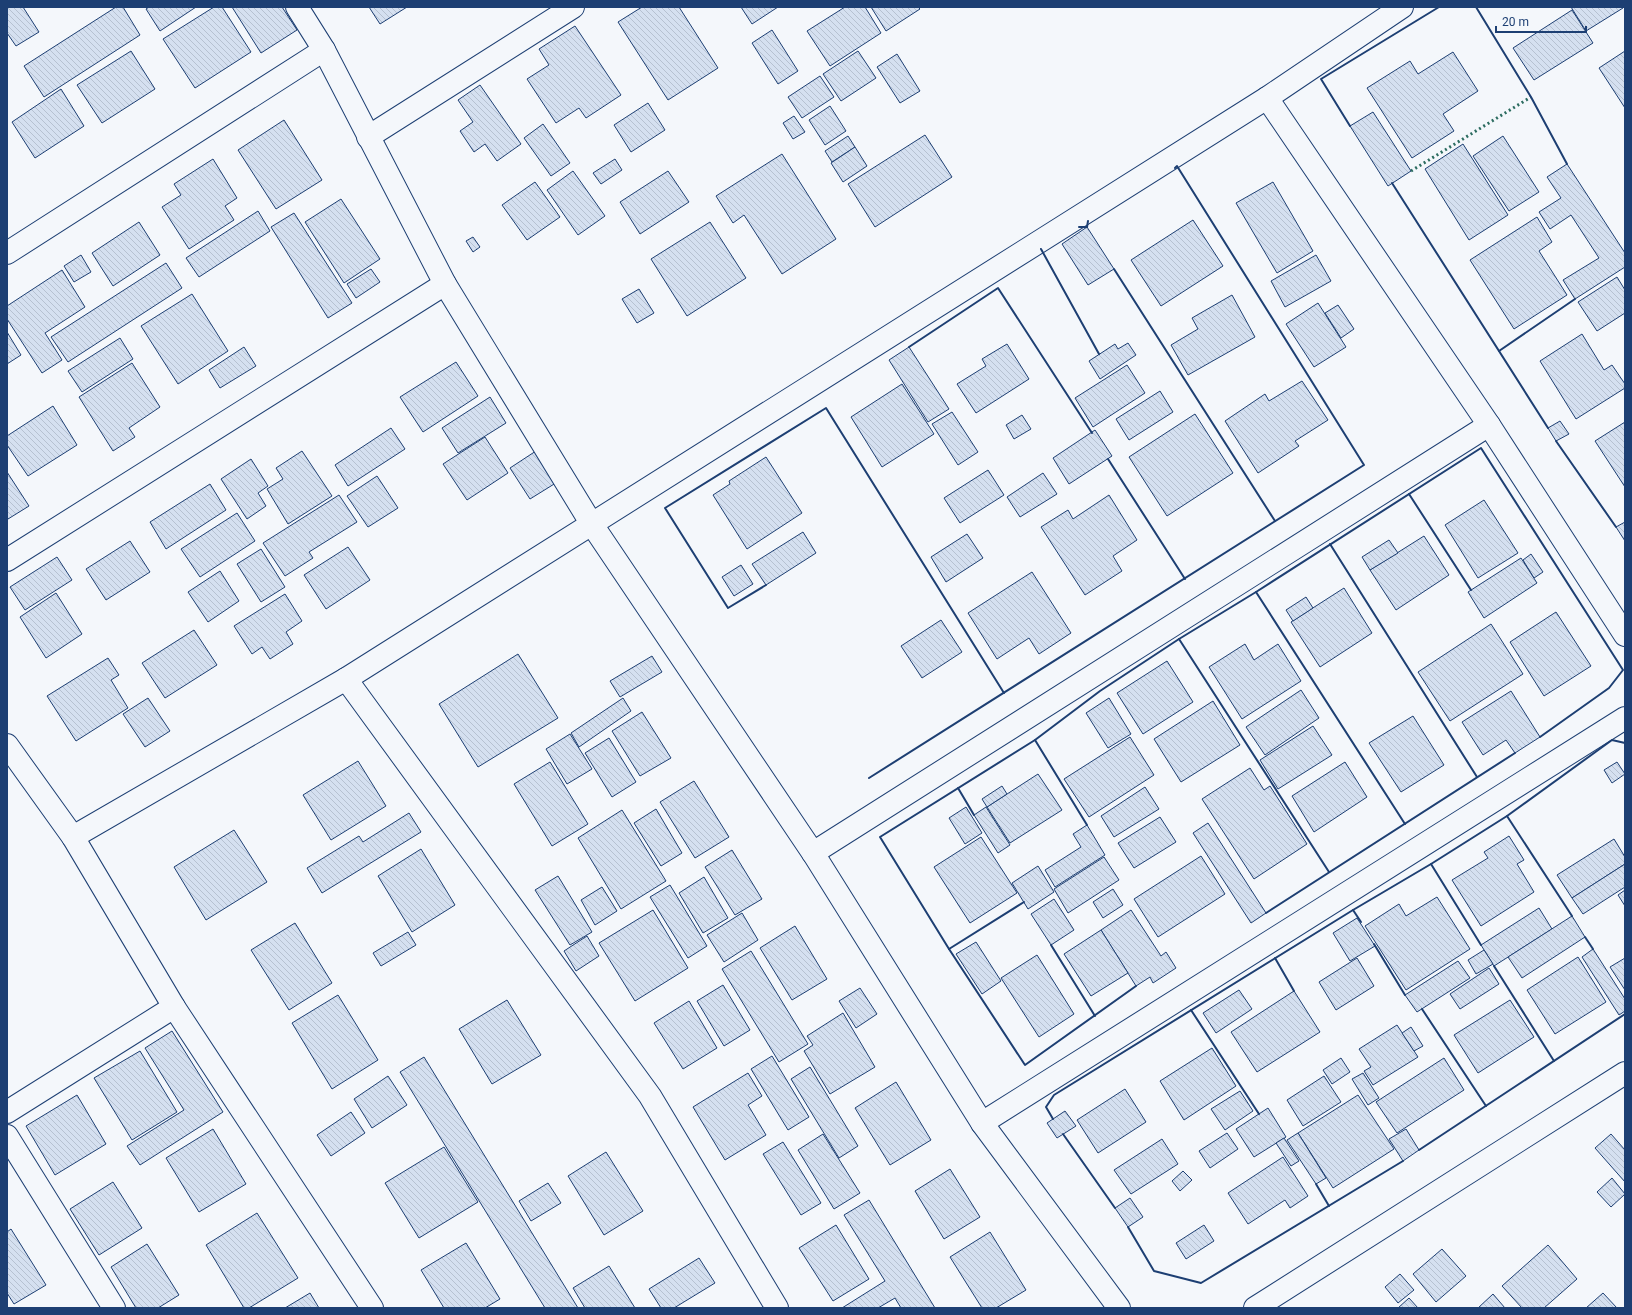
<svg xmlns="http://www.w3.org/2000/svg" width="1632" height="1315" viewBox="0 0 1632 1315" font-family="Roboto,sans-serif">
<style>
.building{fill:url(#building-back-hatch);stroke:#1d3f73}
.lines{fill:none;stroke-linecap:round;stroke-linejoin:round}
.minor-casing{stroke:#1d3f73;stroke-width:24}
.minor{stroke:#f4f7fb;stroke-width:22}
.hedge{stroke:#2c6c60;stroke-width:3;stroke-dasharray:2 3;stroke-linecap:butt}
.wall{stroke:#1d3f73;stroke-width:2}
</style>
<defs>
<pattern id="building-back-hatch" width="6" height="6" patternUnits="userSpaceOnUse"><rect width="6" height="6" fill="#d5e0f0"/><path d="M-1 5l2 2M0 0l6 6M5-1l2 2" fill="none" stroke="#b6c1d1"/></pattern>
</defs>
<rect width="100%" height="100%" fill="#f4f7fb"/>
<!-- building -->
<g class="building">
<polygon points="7,7 23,7 39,32 16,46 7,33"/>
<polygon points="116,7 123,7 140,35 44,97 24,66"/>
<polygon points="149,7 196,7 160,31 146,9"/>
<polygon points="214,7 222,7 251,52 195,88 163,39"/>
<polygon points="232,7 282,7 297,30 261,53"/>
<polygon points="369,7 407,7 380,24"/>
<polygon points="642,7 679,7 718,68 668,100 618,22"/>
<polygon points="741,7 778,7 752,24"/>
<polygon points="845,7 865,7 881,33 830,66 807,31"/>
<polygon points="871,7 918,7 920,9 886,31"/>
<polygon points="1571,7 1622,7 1623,8 1586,31"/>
<polygon points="1572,10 1593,43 1534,80 1513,48"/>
<polygon points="575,26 621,95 586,118 579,108 556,123 527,79 549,65 539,49"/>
<polygon points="772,30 798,71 778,84 752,43"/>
<polygon points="131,51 155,89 102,123 77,85"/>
<polygon points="858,51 876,78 841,101 823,74"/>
<polygon points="1625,51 1625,108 1599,68"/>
<polygon points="1453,52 1478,91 1443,114 1454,131 1412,158 1367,88 1410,61 1418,74"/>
<polygon points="897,54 920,91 900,103 877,67"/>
<polygon points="820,76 834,97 802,118 788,97"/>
<polygon points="480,85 521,144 497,161 485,144 474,152 460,131 473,122 458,100"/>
<polygon points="61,89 84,126 35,158 12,122"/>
<polygon points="648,103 665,130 631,152 614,125"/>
<polygon points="830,106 846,131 825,145 809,120"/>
<polygon points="1373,112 1411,171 1388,186 1350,126"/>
<polygon points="794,116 805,132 793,139 783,123"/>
<polygon points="284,120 322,180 276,209 238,150"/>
<polygon points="543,124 570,163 551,176 524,138"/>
<polygon points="925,135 952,177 875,227 848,184"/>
<polygon points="848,136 855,147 832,162 825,151"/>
<polygon points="1503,136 1539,192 1509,211 1473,156"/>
<polygon points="1463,144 1508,215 1469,240 1425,169"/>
<polygon points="855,147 867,166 843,182 831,163"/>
<polygon points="782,154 836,239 782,274 744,215 733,223 716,196"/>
<polygon points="213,159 237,198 225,206 234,220 189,249 162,207 181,195 174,184"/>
<polygon points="615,159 622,170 601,184 593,173"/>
<polygon points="1567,164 1625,253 1625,267 1575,299 1563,280 1599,258 1571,215 1550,229 1539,212 1561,198 1547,177"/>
<polygon points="573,171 605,216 578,235 547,190"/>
<polygon points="668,171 689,202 640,234 620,202"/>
<polygon points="535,182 560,217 527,240 502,205"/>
<polygon points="1273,182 1313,251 1277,273 1236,203"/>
<polygon points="341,199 380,259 344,283 305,222"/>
<polygon points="258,211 270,231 199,277 186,258"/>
<polygon points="294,213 352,303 328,318 271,227"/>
<polygon points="1537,217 1552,242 1539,251 1567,295 1514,329 1470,260"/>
<polygon points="1193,220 1223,266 1161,306 1131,260"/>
<polygon points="139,222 160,255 113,286 92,253"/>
<polygon points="710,222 746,278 687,316 651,259"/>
<polygon points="1087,227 1114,269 1088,285 1062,244"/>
<polygon points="473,237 480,247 473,252 466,241"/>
<polygon points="81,255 91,272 74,282 64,266"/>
<polygon points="1316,255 1331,281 1285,307 1271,281"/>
<polygon points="166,263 182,288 68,362 51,337"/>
<polygon points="371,269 380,282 356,298 347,284"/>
<polygon points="62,270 85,307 45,333 62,360 42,373 7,319 7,306"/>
<polygon points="1617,277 1625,290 1625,313 1597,331 1578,302"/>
<polygon points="639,289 654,313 637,323 622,299"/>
<polygon points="192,294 228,351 178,384 141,326"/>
<polygon points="1232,295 1255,337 1188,375 1171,345 1198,329 1192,318"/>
<polygon points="1318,303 1346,347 1314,367 1286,324"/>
<polygon points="1338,305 1354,329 1341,338 1325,313"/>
<polygon points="7,332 21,355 7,364"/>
<polygon points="1582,334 1604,370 1612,365 1625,384 1625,388 1576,419 1540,361"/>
<polygon points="120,338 133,359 82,392 68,371"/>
<polygon points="1128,343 1136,355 1100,379 1089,361 1115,344 1118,349"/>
<polygon points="1007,344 1029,379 976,413 957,384 986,366 982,359"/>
<polygon points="244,347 256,366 220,388 209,370"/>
<polygon points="909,347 949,409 928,422 889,360"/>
<polygon points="456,362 478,396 423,432 400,397"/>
<polygon points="132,363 160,407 129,428 135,437 113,451 79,397"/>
<polygon points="1127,365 1145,393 1093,427 1075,398"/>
<polygon points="1302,381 1328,420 1295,441 1299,446 1258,473 1225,421 1265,394 1269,401"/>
<polygon points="902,384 934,434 882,467 851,417"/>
<polygon points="1160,391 1173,412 1129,440 1116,419"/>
<polygon points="490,397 506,423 458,453 442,428"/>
<polygon points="53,406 77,445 28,476 7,445 7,436"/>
<polygon points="952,412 978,452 958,465 932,424"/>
<polygon points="1195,414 1233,473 1167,516 1129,457"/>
<polygon points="1022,415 1031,429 1014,439 1006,425"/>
<polygon points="1560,421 1569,434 1556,441 1548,428"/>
<polygon points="1625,422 1625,487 1595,441"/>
<polygon points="391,428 405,449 348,486 335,465"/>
<polygon points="1095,430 1112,456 1069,484 1053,458"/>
<polygon points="485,437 508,473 467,500 443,464"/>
<polygon points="539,449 559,481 530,499 510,468"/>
<polygon points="302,451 332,496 288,524 267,489 283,479 276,468"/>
<polygon points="766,457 802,513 747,549 713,495 730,484 729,481"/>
<polygon points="251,459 268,486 258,493 266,506 247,519 221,479"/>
<polygon points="988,470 1004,495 960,523 944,498"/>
<polygon points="7,472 29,506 8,519 7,517"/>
<polygon points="1043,473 1057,494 1020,517 1007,497"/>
<polygon points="377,476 398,508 368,527 347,496"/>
<polygon points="210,484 226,510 166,549 150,522"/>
<polygon points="339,495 357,522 309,552 313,558 285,576 263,543"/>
<polygon points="1109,495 1137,540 1113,556 1122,571 1085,595 1041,527 1068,510 1073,519"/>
<polygon points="1484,500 1518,553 1478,578 1445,525"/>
<polygon points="237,513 255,541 200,577 181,549"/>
<polygon points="1625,522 1625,541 1616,527"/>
<polygon points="803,532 816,553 766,585 752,564"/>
<polygon points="967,534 983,558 946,582 931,557"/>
<polygon points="1424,536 1449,575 1396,610 1370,570"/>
<polygon points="1389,540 1398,553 1370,570 1362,557"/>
<polygon points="130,541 150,572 106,600 86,569"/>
<polygon points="348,547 370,580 326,609 304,575"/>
<polygon points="261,549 285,587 261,602 237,564"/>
<polygon points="1531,554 1543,572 1534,578 1523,560"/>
<polygon points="57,557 72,580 25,610 10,587"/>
<polygon points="1521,558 1537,583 1484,618 1468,592"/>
<polygon points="741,565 753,584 734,596 722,577"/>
<polygon points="220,571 239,601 208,622 188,592"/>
<polygon points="1032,572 1071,633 1039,654 1029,638 997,659 968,613"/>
<polygon points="1344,588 1372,633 1320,667 1291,622"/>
<polygon points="56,593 82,634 46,658 20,617"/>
<polygon points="285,594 302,621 286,632 293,644 270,659 262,647 252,654 234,626"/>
<polygon points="1306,597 1313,608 1293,621 1286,610"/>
<polygon points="1556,612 1591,666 1544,696 1510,642"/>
<polygon points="941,620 962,652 922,678 901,646"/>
<polygon points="1491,624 1523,674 1450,721 1418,672"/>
<polygon points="194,630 217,665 165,698 142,663"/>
<polygon points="1245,644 1254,660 1278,644 1301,681 1242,719 1209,667"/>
<polygon points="518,654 558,718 478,767 439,704"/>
<polygon points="652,656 662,672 620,697 610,681"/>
<polygon points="108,658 119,675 111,680 128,708 76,741 47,696"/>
<polygon points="1167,661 1193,702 1143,734 1117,693"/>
<polygon points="1301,690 1319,718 1265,755 1246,727"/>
<polygon points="1511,691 1540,737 1515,753 1506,740 1483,755 1462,722"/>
<polygon points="148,698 170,731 145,747 123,714"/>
<polygon points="623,698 631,711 579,747 571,733"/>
<polygon points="1109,698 1131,734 1108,748 1086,713"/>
<polygon points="1213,701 1240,745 1181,782 1154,739"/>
<polygon points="642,712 671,758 640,776 612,731"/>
<polygon points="1413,716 1444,765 1401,792 1369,743"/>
<polygon points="1313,726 1332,755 1278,789 1260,760"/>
<polygon points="570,734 592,769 567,784 546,749"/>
<polygon points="1130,737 1154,775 1089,817 1064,779"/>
<polygon points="609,738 636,782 612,797 585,753"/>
<polygon points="358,761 386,806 331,840 303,795"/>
<polygon points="550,762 588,824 552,846 514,784"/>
<polygon points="1345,762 1367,797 1314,832 1292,796"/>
<polygon points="1617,762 1625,774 1612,783 1604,770"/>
<polygon points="1250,768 1264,790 1270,786 1307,844 1254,879 1202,799"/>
<polygon points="1038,774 1062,810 1010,843 987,807"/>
<polygon points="694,781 729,837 695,858 660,802"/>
<polygon points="1002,786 1007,794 987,807 982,799"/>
<polygon points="1145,787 1159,809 1114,837 1101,816"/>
<polygon points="966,807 982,833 965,844 949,818"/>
<polygon points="986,807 1010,845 998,853 974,815"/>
<polygon points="656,809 682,853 661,866 634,823"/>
<polygon points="622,810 666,881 621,909 578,838"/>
<polygon points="409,813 421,832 322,893 307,868 359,836 363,842"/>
<polygon points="1160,817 1176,842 1134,868 1118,843"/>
<polygon points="1208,823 1266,913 1251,923 1193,833"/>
<polygon points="1087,825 1105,855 1055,887 1045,870 1081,847 1073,834"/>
<polygon points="234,830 267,882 206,920 174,867"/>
<polygon points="1509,836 1524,860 1517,864 1534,892 1481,926 1452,880 1488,858 1484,852"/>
<polygon points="981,837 1017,893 970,923 934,867"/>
<polygon points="1614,839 1625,857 1625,864 1572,898 1557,875"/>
<polygon points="421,849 455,905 412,932 378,876"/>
<polygon points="732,850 762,899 735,915 705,867"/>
<polygon points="1201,856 1225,894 1158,937 1134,899"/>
<polygon points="1104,857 1119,880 1068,913 1054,889"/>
<polygon points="1625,864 1625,887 1583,914 1572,898"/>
<polygon points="1038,866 1054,892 1028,909 1012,883"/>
<polygon points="558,876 592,932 570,945 535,890"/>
<polygon points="704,877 728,918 703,933 679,893"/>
<polygon points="670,885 707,946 688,958 650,897"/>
<polygon points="602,887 617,911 595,925 581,900"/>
<polygon points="1113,889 1123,905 1103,918 1093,902"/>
<polygon points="1625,890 1625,906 1618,895"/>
<polygon points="1437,897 1470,949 1406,990 1365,926 1399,904 1406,916"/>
<polygon points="1054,899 1074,930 1051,945 1031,914"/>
<polygon points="1539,908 1552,929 1494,966 1481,945"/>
<polygon points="653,910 688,968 635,1001 599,943"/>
<polygon points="1131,910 1161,956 1166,952 1176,968 1153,983 1150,977 1136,986 1101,930"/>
<polygon points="742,913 758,940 724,962 707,935"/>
<polygon points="1572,916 1585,937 1522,978 1508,957"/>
<polygon points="1357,918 1375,946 1350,961 1333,933"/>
<polygon points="295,923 332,983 289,1010 251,950"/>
<polygon points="795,926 827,979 792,1000 760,948"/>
<polygon points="1101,930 1128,973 1091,996 1064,954"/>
<polygon points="408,932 416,945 381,966 373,953"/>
<polygon points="587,936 599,956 576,971 564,951"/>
<polygon points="976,942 1001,981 982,994 956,954"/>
<polygon points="1593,949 1625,999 1625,1011 1619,1015 1582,957"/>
<polygon points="1484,950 1493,964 1476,974 1468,960"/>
<polygon points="751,951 808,1044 779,1062 722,969"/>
<polygon points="1037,955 1074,1014 1039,1037 1001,978"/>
<polygon points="1578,957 1606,1002 1555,1034 1527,990"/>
<polygon points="1357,958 1374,986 1336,1010 1319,982"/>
<polygon points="1625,958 1625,990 1610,967"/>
<polygon points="1458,961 1470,978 1417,1012 1405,995"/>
<polygon points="1489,968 1499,984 1460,1009 1450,994"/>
<polygon points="723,985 750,1030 724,1046 697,1001"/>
<polygon points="860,988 877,1014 856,1028 839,1001"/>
<polygon points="1239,990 1252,1009 1216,1033 1203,1013"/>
<polygon points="1294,991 1320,1032 1257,1072 1231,1032"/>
<polygon points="338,995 378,1060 332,1089 292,1023"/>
<polygon points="507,1000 541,1055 492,1084 459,1029"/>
<polygon points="1510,1000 1534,1037 1478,1073 1454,1035"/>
<polygon points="689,1001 717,1048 683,1069 654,1023"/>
<polygon points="843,1013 875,1067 830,1094 804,1051 813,1045 807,1036"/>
<polygon points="1397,1025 1418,1057 1373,1085 1364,1071 1371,1067 1359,1049"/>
<polygon points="1411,1027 1423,1046 1414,1051 1402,1033"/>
<polygon points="172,1031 223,1112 140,1165 127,1146 184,1110 145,1048"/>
<polygon points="1212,1048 1236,1086 1184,1120 1160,1081"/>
<polygon points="140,1051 177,1112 132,1140 94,1078"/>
<polygon points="772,1056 809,1117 788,1130 751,1069"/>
<polygon points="424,1057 578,1308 545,1308 400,1072"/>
<polygon points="1341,1058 1350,1072 1332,1084 1323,1070"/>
<polygon points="1444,1058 1464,1090 1397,1133 1376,1102"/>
<polygon points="810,1067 858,1146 839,1158 791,1079"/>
<polygon points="748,1073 762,1096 748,1105 766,1135 725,1160 693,1107"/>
<polygon points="1363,1073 1379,1098 1368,1105 1352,1079"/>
<polygon points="388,1076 407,1105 372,1128 354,1099"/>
<polygon points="1324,1076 1341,1102 1303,1126 1287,1100"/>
<polygon points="896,1082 931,1140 890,1165 855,1108"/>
<polygon points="1125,1089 1146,1122 1098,1153 1077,1120"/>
<polygon points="1240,1091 1253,1111 1225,1130 1211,1109"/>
<polygon points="77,1095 106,1144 55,1175 26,1126"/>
<polygon points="1358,1095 1394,1149 1333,1188 1298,1133"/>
<polygon points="1268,1108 1286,1137 1254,1157 1236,1129"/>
<polygon points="1065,1111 1076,1126 1057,1138 1047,1123"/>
<polygon points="351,1112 365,1133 331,1156 317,1135"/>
<polygon points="213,1129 246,1184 199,1212 166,1158"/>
<polygon points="1406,1129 1419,1150 1403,1161 1389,1139"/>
<polygon points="1227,1133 1238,1149 1210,1168 1199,1151"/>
<polygon points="1298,1133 1326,1178 1316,1184 1287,1140"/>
<polygon points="823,1134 860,1193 834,1209 798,1150"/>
<polygon points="1611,1134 1625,1150 1625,1182 1595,1148"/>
<polygon points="1284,1138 1299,1161 1291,1166 1276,1143"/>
<polygon points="1162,1139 1178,1164 1131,1194 1114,1170"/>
<polygon points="783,1142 821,1203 801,1215 763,1154"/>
<polygon points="444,1147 478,1202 419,1238 385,1183"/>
<polygon points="606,1152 643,1211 604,1235 568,1176"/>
<polygon points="1283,1157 1308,1196 1290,1208 1285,1200 1248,1224 1228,1193"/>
<polygon points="950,1169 980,1217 944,1239 915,1191"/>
<polygon points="1183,1171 1192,1180 1180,1191 1172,1181"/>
<polygon points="1612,1178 1625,1194 1611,1207 1597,1192"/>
<polygon points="113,1182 142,1228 99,1255 70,1209"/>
<polygon points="548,1183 561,1203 531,1221 519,1201"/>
<polygon points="1130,1198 1143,1217 1128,1227 1115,1208"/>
<polygon points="869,1200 935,1308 901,1308 895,1298 878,1308 842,1308 885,1281 844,1215"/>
<polygon points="257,1213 298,1278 249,1308 244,1308 206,1245"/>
<polygon points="836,1225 869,1279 833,1301 799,1248"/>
<polygon points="1204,1225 1214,1241 1186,1259 1176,1243"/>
<polygon points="11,1229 46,1285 14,1304 7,1293 7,1232"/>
<polygon points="990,1232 1026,1290 996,1308 982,1308 950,1257"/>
<polygon points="466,1243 500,1299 485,1308 444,1308 421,1270"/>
<polygon points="147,1244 179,1295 158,1308 136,1308 111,1267"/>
<polygon points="1548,1245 1577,1279 1544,1308 1522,1308 1502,1286"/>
<polygon points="1442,1249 1466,1276 1436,1302 1413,1274"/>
<polygon points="699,1258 715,1283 674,1308 661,1308 649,1289"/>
<polygon points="609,1266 635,1308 585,1308 573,1288"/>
<polygon points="1400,1274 1414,1290 1398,1303 1385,1287"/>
<polygon points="310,1293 319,1308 285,1308"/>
<polygon points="1603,1293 1617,1308 1586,1308"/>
<polygon points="1493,1294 1505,1308 1478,1308"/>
<polygon points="1409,1298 1418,1308 1398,1308"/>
</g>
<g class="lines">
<!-- minor casing -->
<g class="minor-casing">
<g id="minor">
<polyline points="297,7 324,50 445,284 591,523 813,853 982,1123 1119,1308"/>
<polyline points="1267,98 1489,425 1625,635"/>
<polyline points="368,137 573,7"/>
<polyline points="7,253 324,50"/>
<polyline points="7,560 445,284"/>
<polyline points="346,679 650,1096 777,1308"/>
<polyline points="7,745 73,837 174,1007 372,1308"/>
<polyline points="73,837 346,679 1267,98 1402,7"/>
<polyline points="813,853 1489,425"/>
<polyline points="7,1112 174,1007"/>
<polyline points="982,1123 1625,718"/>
<polyline points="7,1136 114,1308"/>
<polyline points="1255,1308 1625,1073"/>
</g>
</g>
<!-- minor -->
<use href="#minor" class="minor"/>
<!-- hedge -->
<polyline class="hedge" points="1411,171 1531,97"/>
<!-- wall -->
<g class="wall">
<polyline points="1476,7 1531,97 1567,164"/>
<polyline points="1350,126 1321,79 1439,7"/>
<polyline points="1392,183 1548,428"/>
<polyline points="1079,227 1087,227 1088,221"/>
<polyline points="1041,249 1099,354"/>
<polyline points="1114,269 1275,521"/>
<polyline points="909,347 998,288 1092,433"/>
<polyline points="1499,351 1575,299"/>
<polyline points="1556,441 1616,527"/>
<polyline points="1108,459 1185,579"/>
<polyline points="1409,494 1471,590"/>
<polyline points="1330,544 1477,777"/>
<polyline points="766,585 728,608 665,508 826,408 1004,693"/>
<polyline points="1256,592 1405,824"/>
<polyline points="1179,639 1329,872"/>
<polyline points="1035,740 1087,825"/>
<polyline points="869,778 1364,465 1177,166 1175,168"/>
<polyline points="958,788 974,815"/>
<polyline points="1507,816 1572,916"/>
<polyline points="1431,864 1481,945"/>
<polyline points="1353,910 1361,922"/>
<polyline points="1266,913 1515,753"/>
<polyline points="1585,937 1593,949"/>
<polyline points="1374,944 1405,995"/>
<polyline points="1051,945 1095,1016"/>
<polyline points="949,949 1024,902"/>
<polyline points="1275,958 1294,991"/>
<polyline points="1494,966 1554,1061"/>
<polyline points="1136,986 1025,1065 949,949 880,837 1035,740 1100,691 1179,639 1256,592 1481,448 1623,670 1609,688 1540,737"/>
<polyline points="1422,1009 1486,1106"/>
<polyline points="1191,1010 1259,1114"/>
<polyline points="1053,1119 1046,1107 1054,1095 1353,910 1431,864 1507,816 1612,740 1625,743"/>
<polyline points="1063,1134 1115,1208"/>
<polyline points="1419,1150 1625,1014"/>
<polyline points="1316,1184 1329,1206"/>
<polyline points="1128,1227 1154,1271 1201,1283 1403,1161"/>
</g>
</g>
<!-- border -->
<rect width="1632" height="1315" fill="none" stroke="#1d3f73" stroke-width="16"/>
<!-- scale -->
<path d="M1496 26v6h90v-6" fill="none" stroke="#1d3f73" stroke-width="2"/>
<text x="1502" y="26" font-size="12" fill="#1d3f73" stroke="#f4f7fb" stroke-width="3" paint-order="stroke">20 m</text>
</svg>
